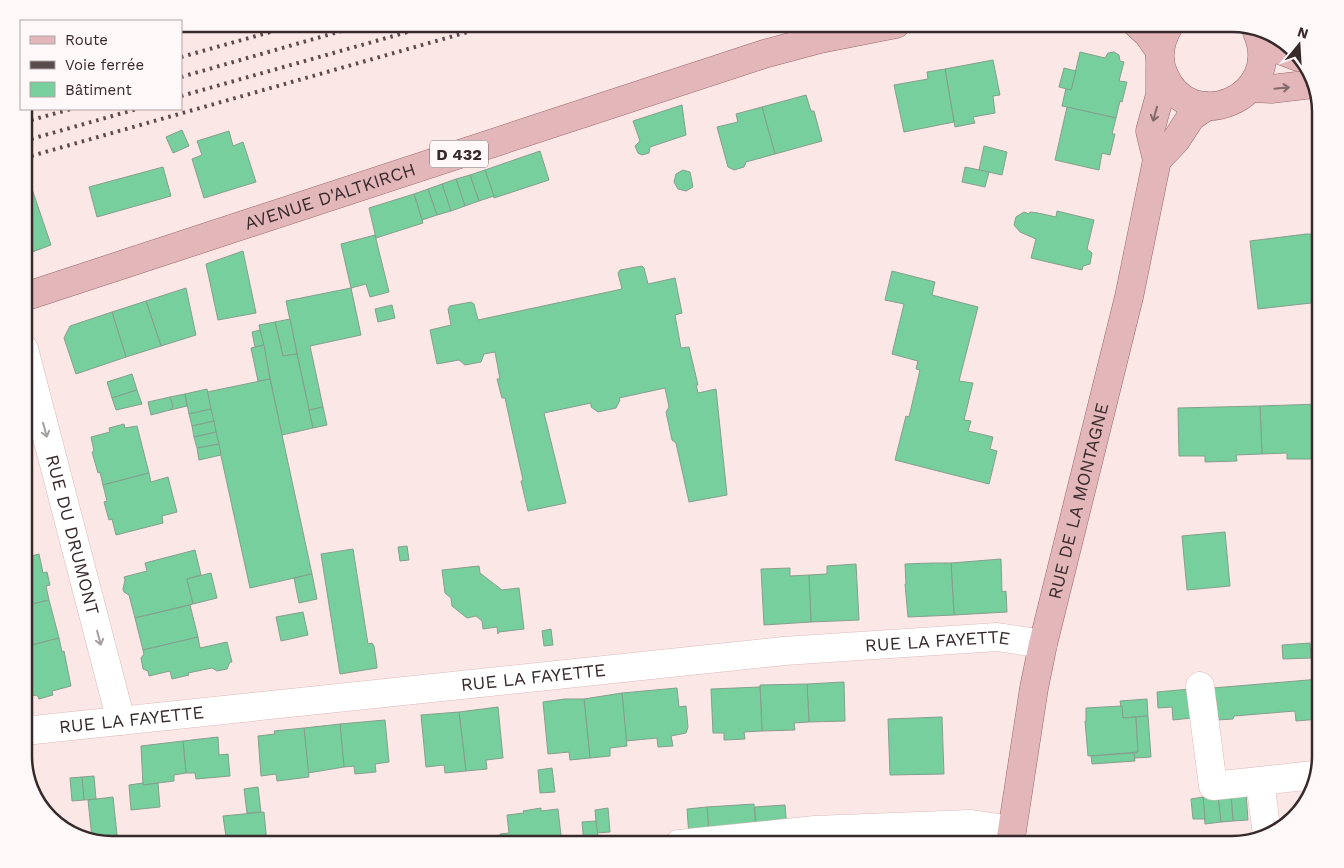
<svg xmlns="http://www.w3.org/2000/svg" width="1344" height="868" viewBox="0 0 1344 868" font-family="'Work Sans',sans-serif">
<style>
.building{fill:#76cf9c;stroke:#849f8d}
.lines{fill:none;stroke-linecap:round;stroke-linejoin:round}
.minor-casing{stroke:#dcbabb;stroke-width:29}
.major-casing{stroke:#9b666a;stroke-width:29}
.minor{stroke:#fff;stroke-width:28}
.major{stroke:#e3b7ba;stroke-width:28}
.rail{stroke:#5a4b4c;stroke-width:4;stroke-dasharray:2.5 5;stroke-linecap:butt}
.oneway{stroke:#84696b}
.oneway2{stroke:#a59fa0}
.labels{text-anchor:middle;stroke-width:4.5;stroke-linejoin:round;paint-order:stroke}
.shield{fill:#fff8f8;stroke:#736868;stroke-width:1}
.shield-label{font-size:16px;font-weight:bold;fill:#372a2b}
.street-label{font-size:18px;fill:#372a2b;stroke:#fff8f8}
.rim{fill:none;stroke:#372a2b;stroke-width:2.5}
</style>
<rect width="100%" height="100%" fill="#fce7e7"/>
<!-- building -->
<g class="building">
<polygon points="1080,52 1105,58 1108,53 1114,52 1119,55 1120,61 1124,62 1119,81 1127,82 1122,102 1120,101 1116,118 1062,106 1066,88 1071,90"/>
<polygon points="993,60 1000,95 993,96 995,113 973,117 975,123 955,127 945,69"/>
<polygon points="1064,68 1076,71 1071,90 1059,87"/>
<polygon points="945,69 954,122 904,132 894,85 928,79 927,72"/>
<polygon points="806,95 811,111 814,111 822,141 775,154 762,107"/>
<polygon points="682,105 686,135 650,147 649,153 642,155 638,153 635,146 640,141 633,121"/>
<polygon points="762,107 775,154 746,162 744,167 734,170 728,167 717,127 738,122 736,114"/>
<polygon points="1067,107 1116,118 1112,134 1115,134 1110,155 1102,153 1099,170 1055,160"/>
<polygon points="182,130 189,146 173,153 166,137"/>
<polygon points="229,131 233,146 243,142 256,182 204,198 192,159 202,155 197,141"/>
<polygon points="984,146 1007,152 1002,175 979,170"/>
<polygon points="540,151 549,180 494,198 485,170"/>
<polygon points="163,167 171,196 97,217 89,187"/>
<polygon points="965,167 989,172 985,187 962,182"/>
<polygon points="485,170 494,196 479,201 470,175"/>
<polygon points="683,170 690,172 693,187 686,191 678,189 674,182 676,174"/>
<polygon points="470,175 479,201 465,206 456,179"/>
<polygon points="456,179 465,206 451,211 442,184"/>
<polygon points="442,184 451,211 437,215 428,189"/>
<polygon points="31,186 51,245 24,255 24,189"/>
<polygon points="428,189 437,215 422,220 414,194"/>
<polygon points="414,194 423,223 376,238 369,208"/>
<polygon points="1057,211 1094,220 1087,249 1092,253 1090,264 1083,266 1082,270 1031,258 1036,239 1020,232 1014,225 1016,217 1024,212 1029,214 1030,212 1038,213 1056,217"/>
<polygon points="1306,234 1320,234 1320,302 1258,309 1250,241"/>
<polygon points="375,235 389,292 370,297 366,284 351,288 341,244"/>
<polygon points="243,251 256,313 218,320 206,264"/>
<polygon points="642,266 644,268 648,284 675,278 682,313 675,315 681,348 689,347 698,385 696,385 698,393 716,389 727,495 689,502 676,443 672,440 666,412 669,407 665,388 619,398 620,400 616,408 598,412 591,407 591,403 544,413 566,503 528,511 521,481 523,480 510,421 505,398 502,398 497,379 500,379 495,352 484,354 481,362 465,365 459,360 437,364 430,330 451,325 448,309 450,306 471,302 474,304 478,320 622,289 618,273 620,270"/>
<polygon points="892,271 935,282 932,295 978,307 959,381 973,383 964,420 971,421 968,431 993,437 990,449 997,451 989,484 895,460 906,416 909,417 920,370 916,369 918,361 892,354 904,304 885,300"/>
<polygon points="186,288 196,335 161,346 146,301"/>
<polygon points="351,288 361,335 310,346 323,407 309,410 286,301"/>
<polygon points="146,301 161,346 126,357 112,312"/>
<polygon points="392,305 395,318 378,322 375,309"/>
<polygon points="112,312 126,357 76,374 64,338 70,326"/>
<polygon points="290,319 297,354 283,356 275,322"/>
<polygon points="275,322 283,356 297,354 313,428 282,435 259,325"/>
<polygon points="260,330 264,345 255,347 252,332"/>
<polygon points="264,345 270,379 258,381 251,348"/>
<polygon points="132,374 137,390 112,398 107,382"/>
<polygon points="270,379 312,574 250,588 207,392"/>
<polygon points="207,389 211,409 189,414 185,394"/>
<polygon points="137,390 142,404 116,410 112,398"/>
<polygon points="185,394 187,406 170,410 173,407 170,397"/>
<polygon points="170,397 173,407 170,410 151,415 148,402"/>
<polygon points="1320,404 1319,459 1287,459 1287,453 1262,454 1260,406"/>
<polygon points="1260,406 1262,454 1236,455 1237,461 1205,462 1205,456 1179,456 1178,408"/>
<polygon points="323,407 327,425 313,428 309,410"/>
<polygon points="211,409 214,421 192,426 189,414"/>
<polygon points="214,421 216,432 194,437 192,426"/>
<polygon points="124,424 125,428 137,426 149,473 103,485 100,472 98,473 92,452 94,451 91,437 110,432 109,428"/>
<polygon points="216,432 219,444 197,448 194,437"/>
<polygon points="219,444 221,455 199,460 197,448"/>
<polygon points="149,473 151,482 168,477 177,512 162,516 163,523 116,535 112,519 109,520 104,502 107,501 103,485"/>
<polygon points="24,494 32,525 24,527"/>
<polygon points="1225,532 1230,586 1187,590 1182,536"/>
<polygon points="407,546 409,560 400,561 398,547"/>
<polygon points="353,549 368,644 372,643 374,646 377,666 377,668 340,674 321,554"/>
<polygon points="195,550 201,575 187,579 193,604 135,618 129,595 124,592 123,589 125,580 124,577 147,571 145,563"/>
<polygon points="39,554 43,573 47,572 50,585 46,586 49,600 24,606 24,558"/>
<polygon points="1001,559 1002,592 1006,591 1007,612 954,615 951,563"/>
<polygon points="932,563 951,563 954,615 908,617 905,584 906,584 905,564"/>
<polygon points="856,564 859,620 811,622 809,575 827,574 827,566"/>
<polygon points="479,566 480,573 502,590 519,588 524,629 499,632 498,634 497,627 483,629 482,621 476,616 467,618 452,606 451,598 445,593 442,570"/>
<polygon points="790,568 790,576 809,575 811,622 764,625 761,569"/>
<polygon points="211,573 217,598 193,604 187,579"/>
<polygon points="312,574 317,599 299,603 294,578"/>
<polygon points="49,600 59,638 24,647 24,606"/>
<polygon points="190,605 198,637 143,650 135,618"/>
<polygon points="303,612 308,635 281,641 276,617"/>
<polygon points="551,629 553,645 544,646 542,631"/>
<polygon points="198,637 200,648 227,642 232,662 230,662 227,669 217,671 212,668 188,673 189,675 172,679 170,671 149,676 148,671 143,669 141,658 144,654 143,650"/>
<polygon points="59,638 62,652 64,651 71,686 52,691 53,695 39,699 37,695 26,697 24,688 24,647"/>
<polygon points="1310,643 1311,658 1283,659 1282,645"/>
<polygon points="1320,679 1320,719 1296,721 1295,711 1234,716 1233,719 1217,720 1213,688"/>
<polygon points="844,682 845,721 809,722 807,684"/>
<polygon points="807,684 809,722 794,723 795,730 762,731 760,685"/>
<polygon points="760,687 762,731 744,732 745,739 724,740 724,733 713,733 711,689"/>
<polygon points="677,688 679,707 686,706 688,727 686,733 671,736 673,746 658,747 657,738 626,741 622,693"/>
<polygon points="1190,689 1192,718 1173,720 1172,707 1158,708 1157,692"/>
<polygon points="622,693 627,746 610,748 610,756 590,758 584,699"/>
<polygon points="565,699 584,699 590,758 570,760 569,752 548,754 543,702"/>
<polygon points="1147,699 1148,716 1123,718 1120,701"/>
<polygon points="1121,706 1122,706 1123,718 1136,717 1138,752 1088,756 1085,721 1086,721 1086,708"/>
<polygon points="498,707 503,758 486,760 487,769 466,771 459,712"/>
<polygon points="459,712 466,771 445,773 444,765 426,767 421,715"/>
<polygon points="1148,716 1151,757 1134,758 1134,753 1138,752 1136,717"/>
<polygon points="942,717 944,774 890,775 888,719"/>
<polygon points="385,720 389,762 375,764 376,772 355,774 354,766 344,767 340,724"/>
<polygon points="340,724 344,767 308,773 304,728"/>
<polygon points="304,728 309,777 277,781 276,774 261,776 258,736 275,734 274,731"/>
<polygon points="218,737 219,755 228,754 230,776 196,779 195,773 186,773 183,741"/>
<polygon points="183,741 186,773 174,775 174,781 143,785 141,746"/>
<polygon points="1134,753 1135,761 1092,764 1091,756"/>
<polygon points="552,768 555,792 540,793 538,770"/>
<polygon points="94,776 96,799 84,800 82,777"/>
<polygon points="82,777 84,800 72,801 70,778"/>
<polygon points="143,783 143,785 158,783 160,807 131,810 129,785"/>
<polygon points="258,787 261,812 247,813 244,789"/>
<polygon points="1246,793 1248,820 1233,821 1231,795"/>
<polygon points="1231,795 1233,821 1221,822 1218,796"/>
<polygon points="1218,796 1221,822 1205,824 1203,797"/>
<polygon points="113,797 118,844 92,838 88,800"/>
<polygon points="1203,797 1205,819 1193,819 1191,799"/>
<polygon points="754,804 756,831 709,834 707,807"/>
<polygon points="785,805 787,828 756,831 755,807"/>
<polygon points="707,807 709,834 689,836 687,809"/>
<polygon points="541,808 541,811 558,809 562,844 502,844 500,834 509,833 507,815 524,813 523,811"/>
<polygon points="608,808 610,832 597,833 595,810"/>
<polygon points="264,812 267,844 227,844 223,816"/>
<polygon points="596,821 599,844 584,844 582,822"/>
</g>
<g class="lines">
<!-- minor casing -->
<g class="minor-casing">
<g id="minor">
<path id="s1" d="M24,349L121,721"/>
<polyline points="1200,686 1213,786 1260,781"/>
<path id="s2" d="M24,731L784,651L997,637L1043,644"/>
<polyline points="1267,835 1260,781 1314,775"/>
<polyline points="679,844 815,830 971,824 1012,830"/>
</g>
</g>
<!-- major casing -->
<g class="major-casing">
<g id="major">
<polyline points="1137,24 1148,34 1159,50"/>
<path d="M1170,24C1160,40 1156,57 1164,75C1190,137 1285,98 1257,32"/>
<polyline points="1262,43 1298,57"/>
<polyline points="1251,88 1271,89 1313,84"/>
<polyline points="1157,160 1176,140 1191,117 1207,106"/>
<path id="s3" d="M24,297L764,54L820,39L896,24"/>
<path id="s4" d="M1010,844L1034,688L1043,644L1129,297L1157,160L1150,131L1160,95V66"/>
</g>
</g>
<!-- minor -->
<use href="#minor" class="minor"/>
<!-- major -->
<use href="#major" class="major"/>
<!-- rail -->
<g class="rail">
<polyline points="181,57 299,24"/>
<polyline points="181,77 366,24"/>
<polyline points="181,96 436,24"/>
<polyline points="24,122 71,109"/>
<polyline points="24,141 137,109"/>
<polyline points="24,158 496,24"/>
</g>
</g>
<!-- one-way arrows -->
<defs><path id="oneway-shaft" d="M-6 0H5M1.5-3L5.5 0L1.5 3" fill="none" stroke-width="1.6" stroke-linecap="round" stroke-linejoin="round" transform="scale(1.25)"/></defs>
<g class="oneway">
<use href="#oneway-shaft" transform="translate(1282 88) rotate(-6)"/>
<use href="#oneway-shaft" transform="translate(1155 114) rotate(106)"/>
</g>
<g class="oneway2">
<use href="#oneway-shaft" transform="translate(45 430) rotate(75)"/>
<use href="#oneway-shaft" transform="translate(99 638) rotate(75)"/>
</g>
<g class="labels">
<!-- shield labels -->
<rect class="shield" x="430" y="140.5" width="58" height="27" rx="4"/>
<g class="shield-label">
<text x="459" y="160">D 432</text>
</g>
<!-- street labels -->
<g class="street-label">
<text dy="6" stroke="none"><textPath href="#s3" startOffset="322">AVENUE D'ALTKIRCH</textPath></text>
<text dy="6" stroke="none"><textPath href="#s4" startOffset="350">RUE DE LA MONTAGNE</textPath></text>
<text dy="6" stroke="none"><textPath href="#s1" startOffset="192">RUE DU DRUMONT</textPath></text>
<text dy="6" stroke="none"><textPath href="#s2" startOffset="918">RUE LA FAYETTE</textPath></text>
<text dy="6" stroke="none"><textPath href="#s2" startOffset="512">RUE LA FAYETTE</textPath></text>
<text dy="6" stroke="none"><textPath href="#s2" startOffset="108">RUE LA FAYETTE</textPath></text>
</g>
</g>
<!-- crop -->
<path d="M0 0H1344V868H0ZM112 32H1232A80 80 0 0 1 1312 112V756A80 80 0 0 1 1232 836H112A80 80 0 0 1 32 756V112A80 80 0 0 1 112 32Z" fill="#fff8f8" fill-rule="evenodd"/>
<path class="rim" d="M112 32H1232A80 80 0 0 1 1312 112V756A80 80 0 0 1 1232 836H112A80 80 0 0 1 32 756V112A80 80 0 0 1 112 32Z"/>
<!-- legend -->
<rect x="20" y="20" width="162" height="90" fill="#fff8f8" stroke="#afa6a6"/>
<rect x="30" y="36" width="25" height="8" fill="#e3b7ba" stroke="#afa6a6"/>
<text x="65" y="45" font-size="15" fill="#372a2b">Route</text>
<rect x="30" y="61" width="25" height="8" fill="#5a4b4c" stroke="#afa6a6"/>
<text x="65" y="70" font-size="15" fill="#372a2b">Voie ferrée</text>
<rect x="30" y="82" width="25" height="15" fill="#76cf9c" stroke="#afa6a6"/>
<text x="65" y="95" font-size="15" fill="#372a2b">Bâtiment</text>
<!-- north arrow -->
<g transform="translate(1299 45) rotate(18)" stroke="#fff8f8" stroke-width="4" paint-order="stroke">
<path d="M0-4L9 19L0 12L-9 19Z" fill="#372a2b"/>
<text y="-8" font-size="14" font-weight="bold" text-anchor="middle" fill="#372a2b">N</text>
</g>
</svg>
